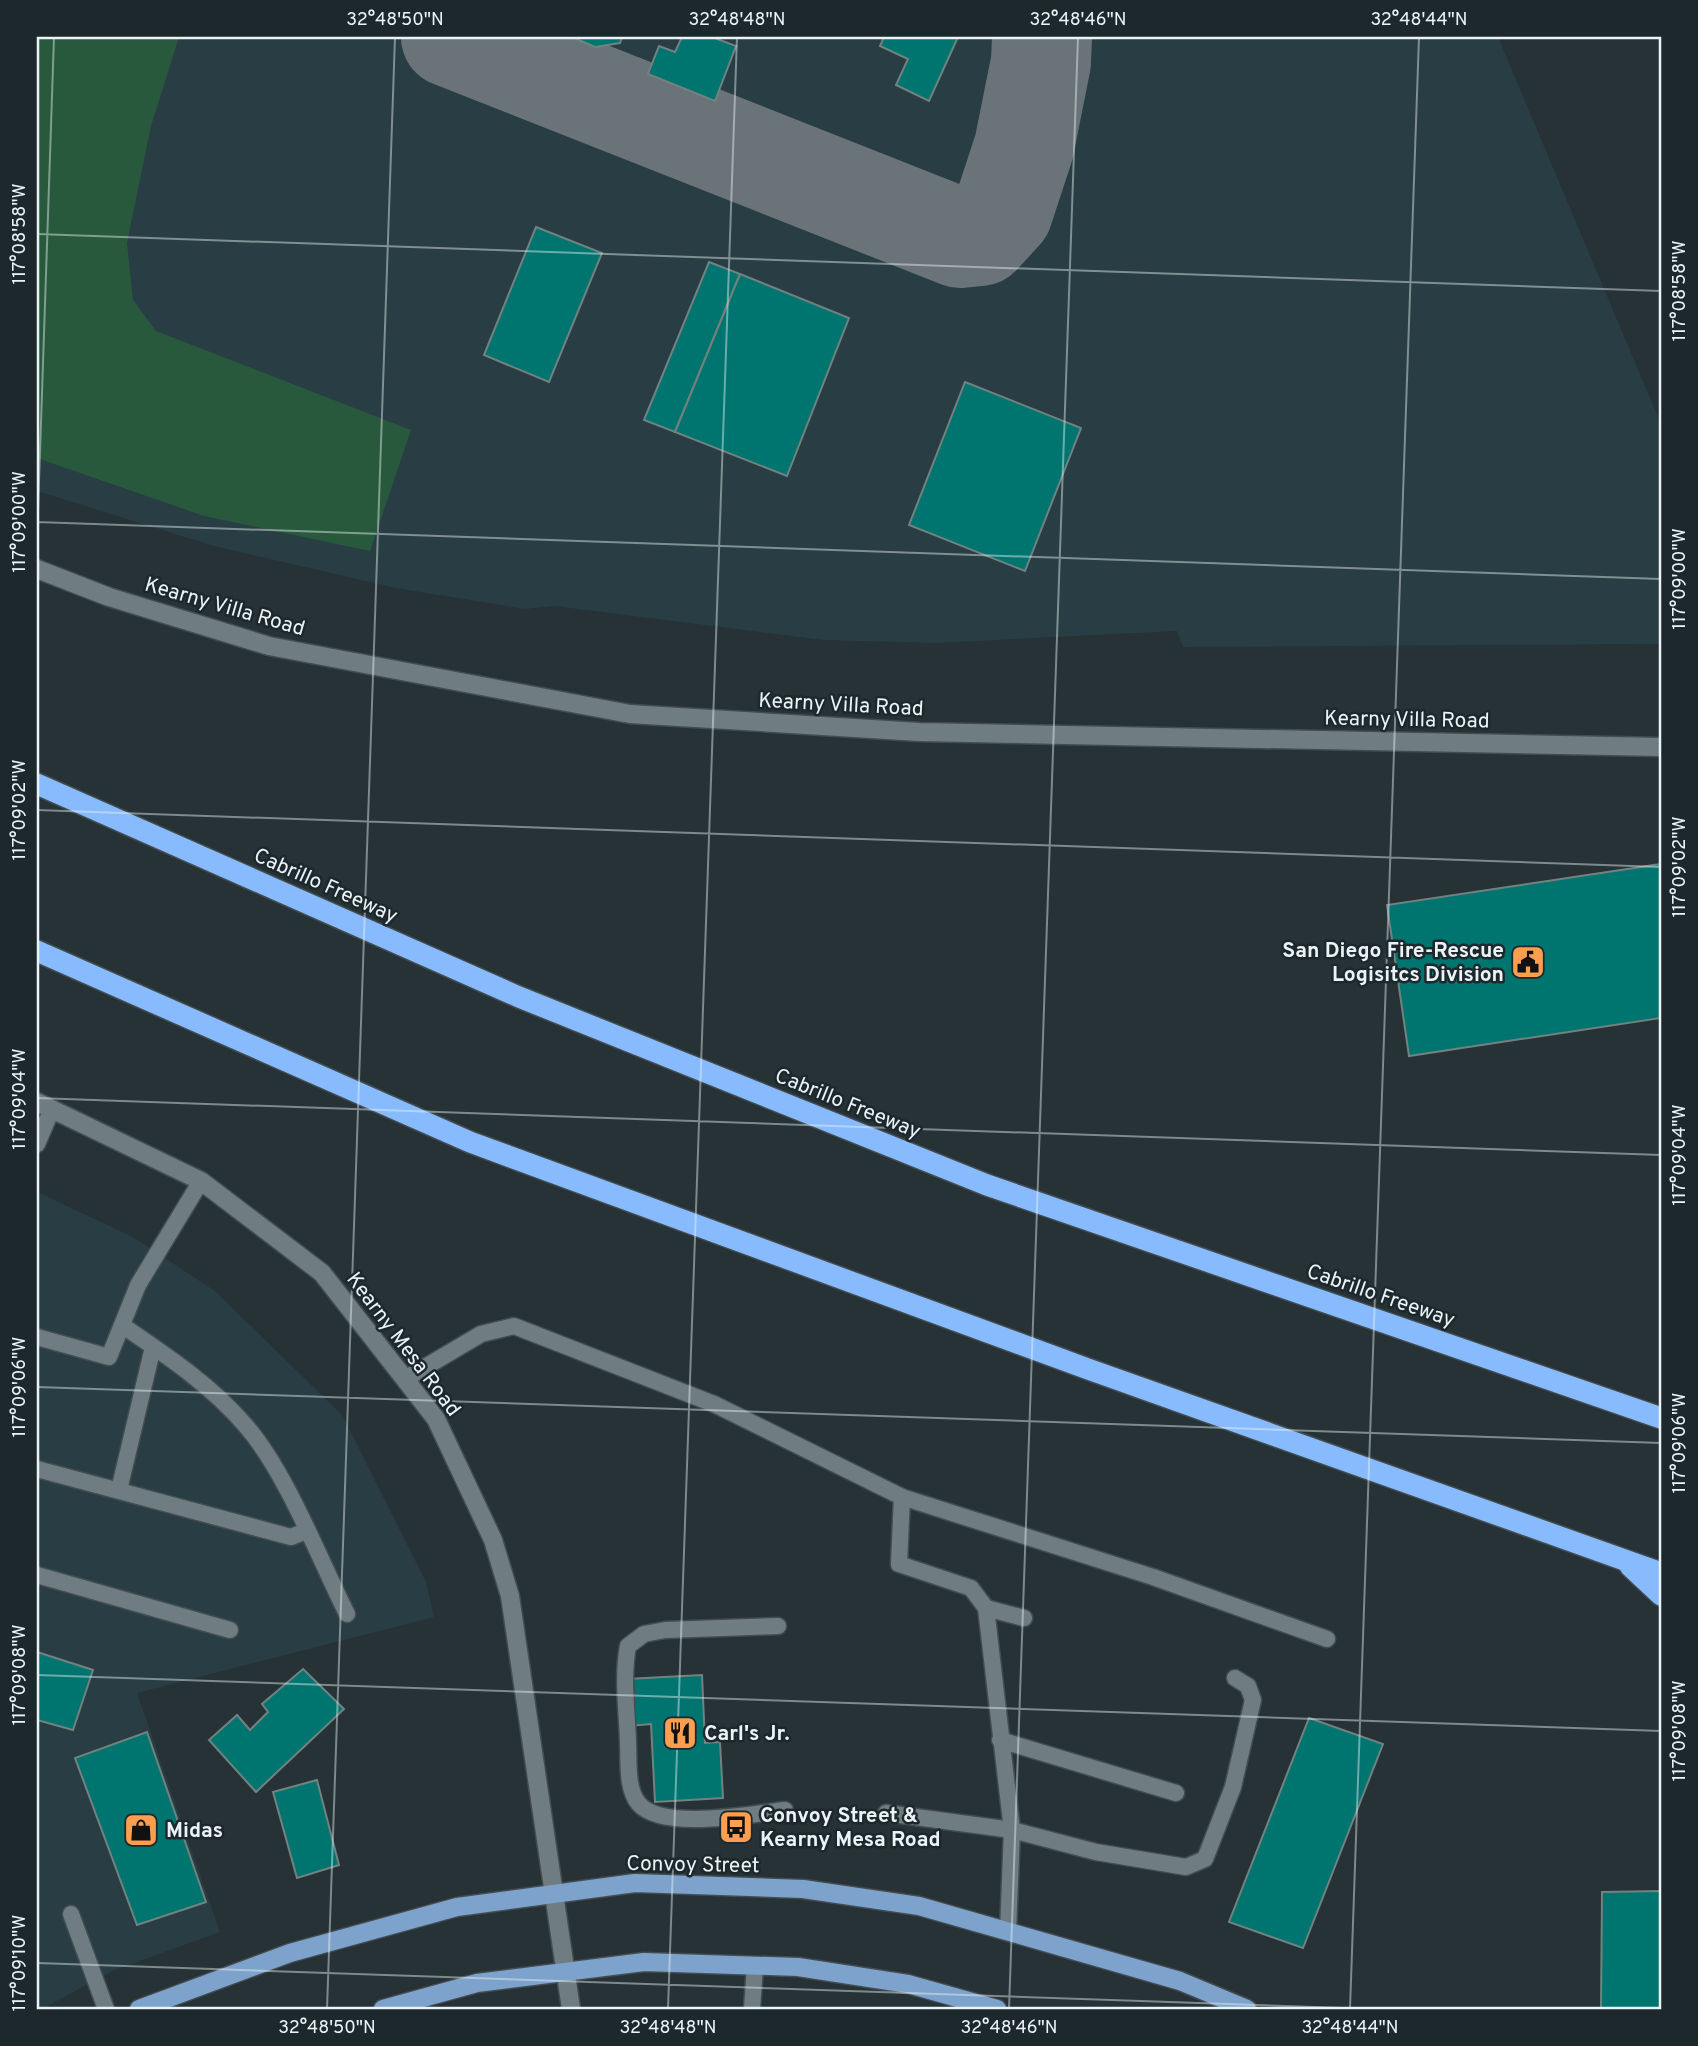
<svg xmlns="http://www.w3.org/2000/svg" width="1698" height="2046" viewBox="0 0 1698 2046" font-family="Overpass,sans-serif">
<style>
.built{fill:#293d44}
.green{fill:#28593d}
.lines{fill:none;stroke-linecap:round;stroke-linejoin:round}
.taxiway{stroke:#6a7478;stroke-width:100}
.building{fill:#00746f;stroke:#728280;stroke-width:2}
.lane-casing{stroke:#434d51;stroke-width:19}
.secondary-casing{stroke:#434d51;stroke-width:21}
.primary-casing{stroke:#434d51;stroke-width:21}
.highway-casing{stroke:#434d51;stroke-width:24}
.lane{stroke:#6f7d82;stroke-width:16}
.secondary{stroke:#6f7d82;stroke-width:18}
.primary{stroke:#7da2cc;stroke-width:18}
.highway{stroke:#87bbfd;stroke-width:21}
.ticks{fill:none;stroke:#ebf3f6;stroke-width:2;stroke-opacity:0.45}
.labels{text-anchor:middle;stroke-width:5;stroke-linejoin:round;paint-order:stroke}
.street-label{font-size:21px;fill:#ebf3f6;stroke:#1c282c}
.poi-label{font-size:21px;font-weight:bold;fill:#ebf3f6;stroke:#1c282c;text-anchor:start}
.neatline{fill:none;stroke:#ebf3f6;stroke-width:2.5}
.ticks-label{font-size:18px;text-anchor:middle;fill:#ebf3f6}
</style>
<rect width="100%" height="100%" fill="#263236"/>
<!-- built -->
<g class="built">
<polygon points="37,37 1498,37 1661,424 1661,644 1183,647 1177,631 937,643 824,640 554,606 525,609 396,588 214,546 37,491"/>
<polygon points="37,1192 133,1237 215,1291 342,1415 426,1582 434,1617 137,1693 220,1932 112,1971 42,2009 37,2009"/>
</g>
<!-- green -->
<polygon class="green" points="37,37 179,37 151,126 127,243 133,300 156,331 411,430 370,551 204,516 37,458"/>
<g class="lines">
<!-- taxiway -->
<polyline class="taxiway" points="451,37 960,238 980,236 1003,211 1024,147 1041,62 1042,37"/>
</g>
<!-- building -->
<g class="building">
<polygon points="572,37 622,37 620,43 595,47"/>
<polygon points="682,37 712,37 736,46 715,101 648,74 659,46 675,52"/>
<polygon points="884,37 958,37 929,101 896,85 908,59 880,46"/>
<polygon points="536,227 602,253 549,382 484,355"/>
<polygon points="709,262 740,274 675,432 644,420"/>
<polygon points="740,274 849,318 787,476 675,432"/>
<polygon points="965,382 1081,428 1025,571 909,525"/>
<polygon points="1661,864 1661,1018 1409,1056 1387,905"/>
<polygon points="37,1652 93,1670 73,1730 37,1720"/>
<polygon points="303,1669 344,1709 256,1792 209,1740 237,1715 250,1730 268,1712 262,1704"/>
<polygon points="702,1675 705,1743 720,1742 723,1798 655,1802 651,1724 629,1726 627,1679"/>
<polygon points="1309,1718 1383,1744 1303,1948 1229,1922"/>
<polygon points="147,1732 206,1902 137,1925 75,1758"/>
<polygon points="317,1780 339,1865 297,1878 273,1792"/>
<polygon points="1661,1891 1661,2009 1601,2009 1602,1892"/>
</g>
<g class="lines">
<!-- lane casing -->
<g class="lane-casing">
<g id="lane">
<polyline points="37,1144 52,1109"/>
<path d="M123,1326C167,1356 211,1385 246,1426C286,1472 319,1558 347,1614"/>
<polyline points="37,1337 109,1357 138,1285 201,1181"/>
<polyline points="405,1379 481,1334 514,1326 714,1404 902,1497"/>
<polyline points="37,1469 291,1537 306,1531"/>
<polyline points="119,1490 153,1347"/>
<polyline points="37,1575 230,1630"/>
<polyline points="986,1608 1024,1618"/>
<path d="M778,1626L665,1630L644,1634L628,1646C622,1678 627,1710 628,1742C629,1761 626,1789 639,1804C663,1831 751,1814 785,1810"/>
<polyline points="1000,1740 1176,1793"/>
<polyline points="886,1813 1012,1830 1096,1852 1186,1867 1205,1859 1233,1787 1253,1700 1248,1686 1235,1678"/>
<polyline points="71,1914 106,2009"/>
<polyline points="1008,1932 1012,1830 986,1608 971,1588 899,1564 902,1497 1153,1577 1327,1639"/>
<polyline points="752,2009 755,1966"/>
</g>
</g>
<!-- secondary casing -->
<g class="secondary-casing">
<g id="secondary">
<polyline points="37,569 109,597 269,646 630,714 919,732 1661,747"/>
<polyline points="37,1102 201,1181 322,1273 436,1419 493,1540 510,1596 571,2009"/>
</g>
</g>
<!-- primary casing -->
<g class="primary-casing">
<g id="primary">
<polyline points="139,2009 290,1953 457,1907 635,1883 803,1889 919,1906 1180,1981 1247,2009"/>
<polyline points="383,2009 477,1983 644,1962 798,1967 908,1984 997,2009"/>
</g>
</g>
<!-- highway casing -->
<g class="highway-casing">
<g id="highway">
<polyline points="37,784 519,997 987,1185 1661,1418"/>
<polyline points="37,951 470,1142 1088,1369 1661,1573"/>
<polyline points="1630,1566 1661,1595"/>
</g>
</g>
<!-- lane -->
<use href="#lane" class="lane"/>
<!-- secondary -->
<use href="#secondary" class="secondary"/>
<!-- primary -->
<use href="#primary" class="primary"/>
<!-- highway -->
<use href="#highway" class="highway"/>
</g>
<!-- ticks -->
<path class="ticks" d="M37,234L1661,291M37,522L1661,579M37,541L54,37M37,810L1661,867M37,1098L1661,1155M37,1387L1661,1443M37,1675L1661,1731M37,1963L1372,2009M327,2009L395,37M668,2009L737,37M1009,2009L1078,37M1350,2009L1419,37"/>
<!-- icons -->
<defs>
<g id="civic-square" transform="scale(1.75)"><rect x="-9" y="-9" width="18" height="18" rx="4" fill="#fb9e50" stroke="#1c282c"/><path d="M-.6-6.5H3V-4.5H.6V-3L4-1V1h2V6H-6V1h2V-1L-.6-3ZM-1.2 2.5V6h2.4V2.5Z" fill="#111"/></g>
<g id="restaurant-square" transform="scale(1.75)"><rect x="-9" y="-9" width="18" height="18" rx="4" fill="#fb9e50" stroke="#1c282c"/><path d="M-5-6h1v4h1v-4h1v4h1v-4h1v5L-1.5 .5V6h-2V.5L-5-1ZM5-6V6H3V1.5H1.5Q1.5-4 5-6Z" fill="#111"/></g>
<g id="bus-square" transform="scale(1.75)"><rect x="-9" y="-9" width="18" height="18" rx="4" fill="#fb9e50" stroke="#1c282c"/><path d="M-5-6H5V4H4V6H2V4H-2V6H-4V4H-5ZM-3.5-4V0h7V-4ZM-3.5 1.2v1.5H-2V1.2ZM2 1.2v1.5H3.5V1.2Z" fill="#111"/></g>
<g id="shop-square" transform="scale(1.75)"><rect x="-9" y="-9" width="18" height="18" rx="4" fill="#fb9e50" stroke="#1c282c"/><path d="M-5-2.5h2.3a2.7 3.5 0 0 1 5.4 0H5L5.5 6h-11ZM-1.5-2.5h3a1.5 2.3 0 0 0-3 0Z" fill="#111"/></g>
</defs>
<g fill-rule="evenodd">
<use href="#civic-square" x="1528" y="962"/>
<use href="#restaurant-square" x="680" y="1733"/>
<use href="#bus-square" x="736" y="1827"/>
<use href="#shop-square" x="141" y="1830"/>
</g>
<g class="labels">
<!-- street labels -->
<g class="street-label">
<text transform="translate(225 606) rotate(16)" y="7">Kearny Villa Road</text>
<text transform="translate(841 704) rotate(3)" y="7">Kearny Villa Road</text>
<text transform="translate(1407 719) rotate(1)" y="7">Kearny Villa Road</text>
<text transform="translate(326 885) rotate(24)" y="7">Cabrillo Freeway</text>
<text transform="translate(848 1103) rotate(22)" y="7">Cabrillo Freeway</text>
<text transform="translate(1381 1295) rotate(19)" y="7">Cabrillo Freeway</text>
<text transform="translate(404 1344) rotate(53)" y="7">Kearny Mesa Road</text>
<text transform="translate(693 1864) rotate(1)" y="7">Convoy Street</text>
</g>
<!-- poi labels -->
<g class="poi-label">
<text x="1504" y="957" text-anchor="end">San Diego Fire-Rescue<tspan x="1504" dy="24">Logisitcs Division</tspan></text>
<text x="704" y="1740">Carl's Jr.</text>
<text x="760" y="1822">Convoy Street &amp;<tspan x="760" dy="24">Kearny Mesa Road</tspan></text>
<text x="166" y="1837">Midas</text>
</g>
</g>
<!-- border -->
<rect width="1698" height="2046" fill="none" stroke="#1c282c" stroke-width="77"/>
<rect x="38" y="38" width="1622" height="1970" class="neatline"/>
<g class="ticks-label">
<text x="395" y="25">32°48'50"N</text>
<text x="737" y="25">32°48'48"N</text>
<text x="1078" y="25">32°48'46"N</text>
<text x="1419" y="25">32°48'44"N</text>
<text transform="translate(19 234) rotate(-90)" y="6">117°08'58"W</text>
<text transform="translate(1679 291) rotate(-90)" y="6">117°08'58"W</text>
<text transform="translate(19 522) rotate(-90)" y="6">117°09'00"W</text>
<text transform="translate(1679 579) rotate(-90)" y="6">117°09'00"W</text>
<text transform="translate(19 810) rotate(-90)" y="6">117°09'02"W</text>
<text transform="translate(1679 867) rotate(-90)" y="6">117°09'02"W</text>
<text transform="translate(19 1099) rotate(-90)" y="6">117°09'04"W</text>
<text transform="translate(1679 1155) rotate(-90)" y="6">117°09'04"W</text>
<text transform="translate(19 1387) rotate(-90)" y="6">117°09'06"W</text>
<text transform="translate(1679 1443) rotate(-90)" y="6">117°09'06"W</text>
<text transform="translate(19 1675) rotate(-90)" y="6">117°09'08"W</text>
<text transform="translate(1679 1731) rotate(-90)" y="6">117°09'08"W</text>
<text transform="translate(19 1963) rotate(-90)" y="6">117°09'10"W</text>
<text x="327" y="2033">32°48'50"N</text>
<text x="668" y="2033">32°48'48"N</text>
<text x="1009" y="2033">32°48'46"N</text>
<text x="1350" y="2033">32°48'44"N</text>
</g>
</svg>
